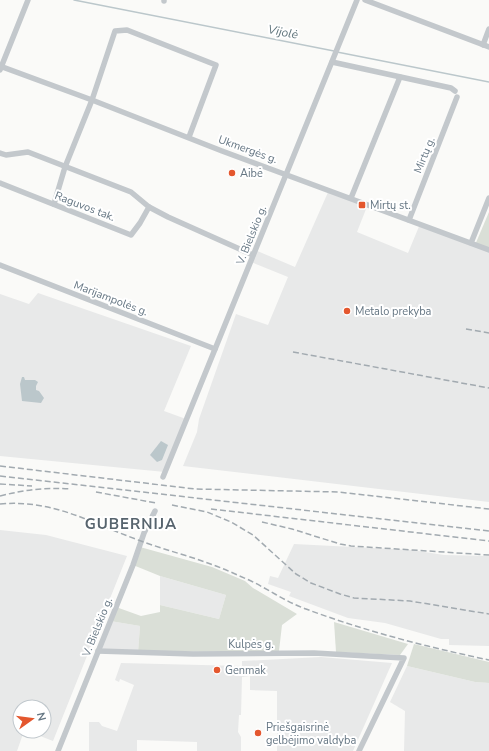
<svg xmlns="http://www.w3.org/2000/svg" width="489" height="751" viewBox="0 0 489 751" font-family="'Nunito Sans',sans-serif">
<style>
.built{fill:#e8e9e9}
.green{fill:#dadfd7}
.water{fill:#bbc7cb}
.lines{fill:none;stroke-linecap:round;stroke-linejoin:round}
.stream{stroke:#bbc7cb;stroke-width:1.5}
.street{stroke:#c3c8cc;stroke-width:5.5}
.rail{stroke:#a2aab0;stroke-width:1.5;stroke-dasharray:6 3;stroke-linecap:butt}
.poi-dot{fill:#e4572e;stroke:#fff;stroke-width:1.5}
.labels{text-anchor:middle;stroke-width:4;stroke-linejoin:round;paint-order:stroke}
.street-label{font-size:11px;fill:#657683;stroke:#fff}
.poi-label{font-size:11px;fill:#657683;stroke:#fff;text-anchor:start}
.water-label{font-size:12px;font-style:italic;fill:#60757c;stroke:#fff}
.district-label{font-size:15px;font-weight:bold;letter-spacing:1px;fill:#57646e;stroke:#fff}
</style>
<rect width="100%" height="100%" fill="#fafaf8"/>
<!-- built -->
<g class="built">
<polygon points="329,190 368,204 357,232 408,253 420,224 489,250 489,502 183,466 197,432 199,419 236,314 268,325 288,277 251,262 255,250 295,267"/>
<polygon points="38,293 191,346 164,411 186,419 165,472 0,456 0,294 29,304"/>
<polygon points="0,530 46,535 127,556 53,741 27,731 44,731 44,707 20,707 20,731 24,731 17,751 0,751"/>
<polygon points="294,544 412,550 444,555 489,556 489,646 449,645 449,639 441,639 385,623 348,618 289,596 291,592 268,584 270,576 278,578"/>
<polygon points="160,576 226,595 219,619 160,605"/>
<polygon points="110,621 140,626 138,652 98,651"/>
<polygon points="321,657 392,663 353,751 277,751 277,691 250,690 250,676 242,677 241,715 239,715 238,732 241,737 241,751 197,751 197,742 137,740 137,751 89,751 89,722 99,722 102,726 117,731 134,685 120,679 119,682 115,680 121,663 242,666 242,661"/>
<polygon points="407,666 475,682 489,683 489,751 404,751 405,711 390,702"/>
</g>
<!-- green -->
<g class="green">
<polygon points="489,212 489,250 475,245"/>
<polygon points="140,547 212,567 245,581 253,588 297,614 282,625 279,651 138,652 140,626 110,621 116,607 141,616 160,612 160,605 219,619 226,595 160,576 133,565"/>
<polygon points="334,622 408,644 400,655 336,652"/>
<polygon points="414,644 489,662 489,683 475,682 407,666"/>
</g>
<!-- water -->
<g class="water">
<polygon points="22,377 24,377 25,380 35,380 38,382 36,386 36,390 39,391 44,398 41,403 22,401 20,384"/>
<polygon points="161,441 168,445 162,460 157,462 150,455"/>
</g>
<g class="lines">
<!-- stream -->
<g class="stream">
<polyline points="74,0 334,51"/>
<polyline points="337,52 489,82"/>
</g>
<!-- street -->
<g class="street">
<polyline points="365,0 489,47"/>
<polyline points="164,1 164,0"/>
<polyline points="483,45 489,29"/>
<polyline points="332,62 451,88 455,91"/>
<polyline points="0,66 92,100 222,151 489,250"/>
<polyline points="0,70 28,0"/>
<polyline points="0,153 6,155 28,152 131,192 149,207 168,217 253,255"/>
<polyline points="0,183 131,235 140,223 149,207"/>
<polyline points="351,198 400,77"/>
<polyline points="54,204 65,167 92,100 115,31 127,30 216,65 189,137"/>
<polyline points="409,220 457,97"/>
<polyline points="471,243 489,198"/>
<polyline points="0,265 215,349"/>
<polyline points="163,477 357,0"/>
<polyline points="98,651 193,654 314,653 404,658 359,751"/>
<polyline points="58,751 133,565 144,533 155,511"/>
</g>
<!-- rail -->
<g class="rail">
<polyline points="466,329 489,333"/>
<polyline points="293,352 489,388"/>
<polyline points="0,466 195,489 338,492 489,509"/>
<polyline points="0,476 489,531"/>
<polyline points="0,484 32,486"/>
<polyline points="96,492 156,503"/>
<path d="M0,496C24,490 45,487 70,489"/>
<path d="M0,504C54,499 93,524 141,541C165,550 190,556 213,565C225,569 237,575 249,580C268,589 286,602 306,609C365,631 427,647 489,660"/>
<polyline points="172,505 207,512 231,522 253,535 296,574 311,583 340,594 354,598 410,601 489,614"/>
<polyline points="211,509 489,541"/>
<polyline points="262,522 292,529 340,544 351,546 489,555"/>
</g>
</g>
<!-- markers -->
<g class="poi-dot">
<circle cx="232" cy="173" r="4"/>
<rect x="358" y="201" width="8" height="8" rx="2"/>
<circle cx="347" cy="311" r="4"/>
<circle cx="217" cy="670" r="4"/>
<circle cx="258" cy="733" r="4"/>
</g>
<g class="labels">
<!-- street labels -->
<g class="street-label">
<text transform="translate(248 149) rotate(20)" y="4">Ukmergės g.</text>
<text transform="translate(424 155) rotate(-68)" y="4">Mirtų g.</text>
<text transform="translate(85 206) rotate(21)" y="4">Raguvos tak.</text>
<text transform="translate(251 235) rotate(-68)" y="4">V. Bielskio g.</text>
<text transform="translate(111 298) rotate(21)" y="4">Marijampolės g.</text>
<text transform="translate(97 627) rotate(-68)" y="4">V. Bielskio g.</text>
<text x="251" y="648">Kulpės g.</text>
</g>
<!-- poi labels -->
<g class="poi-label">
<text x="240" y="177">Aibė</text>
<text x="370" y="209">Mirtų st.</text>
<text x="355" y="315">Metalo prekyba</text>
<text x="225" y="674">Genmak</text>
<text x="266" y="731">Priešgaisrinė<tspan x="266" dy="13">gelbėjimo valdyba</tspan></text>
</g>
<!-- water labels -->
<g class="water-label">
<text transform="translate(283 32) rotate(11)" y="4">Vijolė</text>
</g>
<!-- district labels -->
<g class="district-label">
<text x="131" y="529">GUBERNIJA</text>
</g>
</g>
<!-- north arrow -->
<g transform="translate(32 719) rotate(76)"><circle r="19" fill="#ffffff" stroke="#c1c8cd"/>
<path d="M0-3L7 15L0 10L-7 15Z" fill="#e4572e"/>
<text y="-6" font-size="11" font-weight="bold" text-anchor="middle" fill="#657683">N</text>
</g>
</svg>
